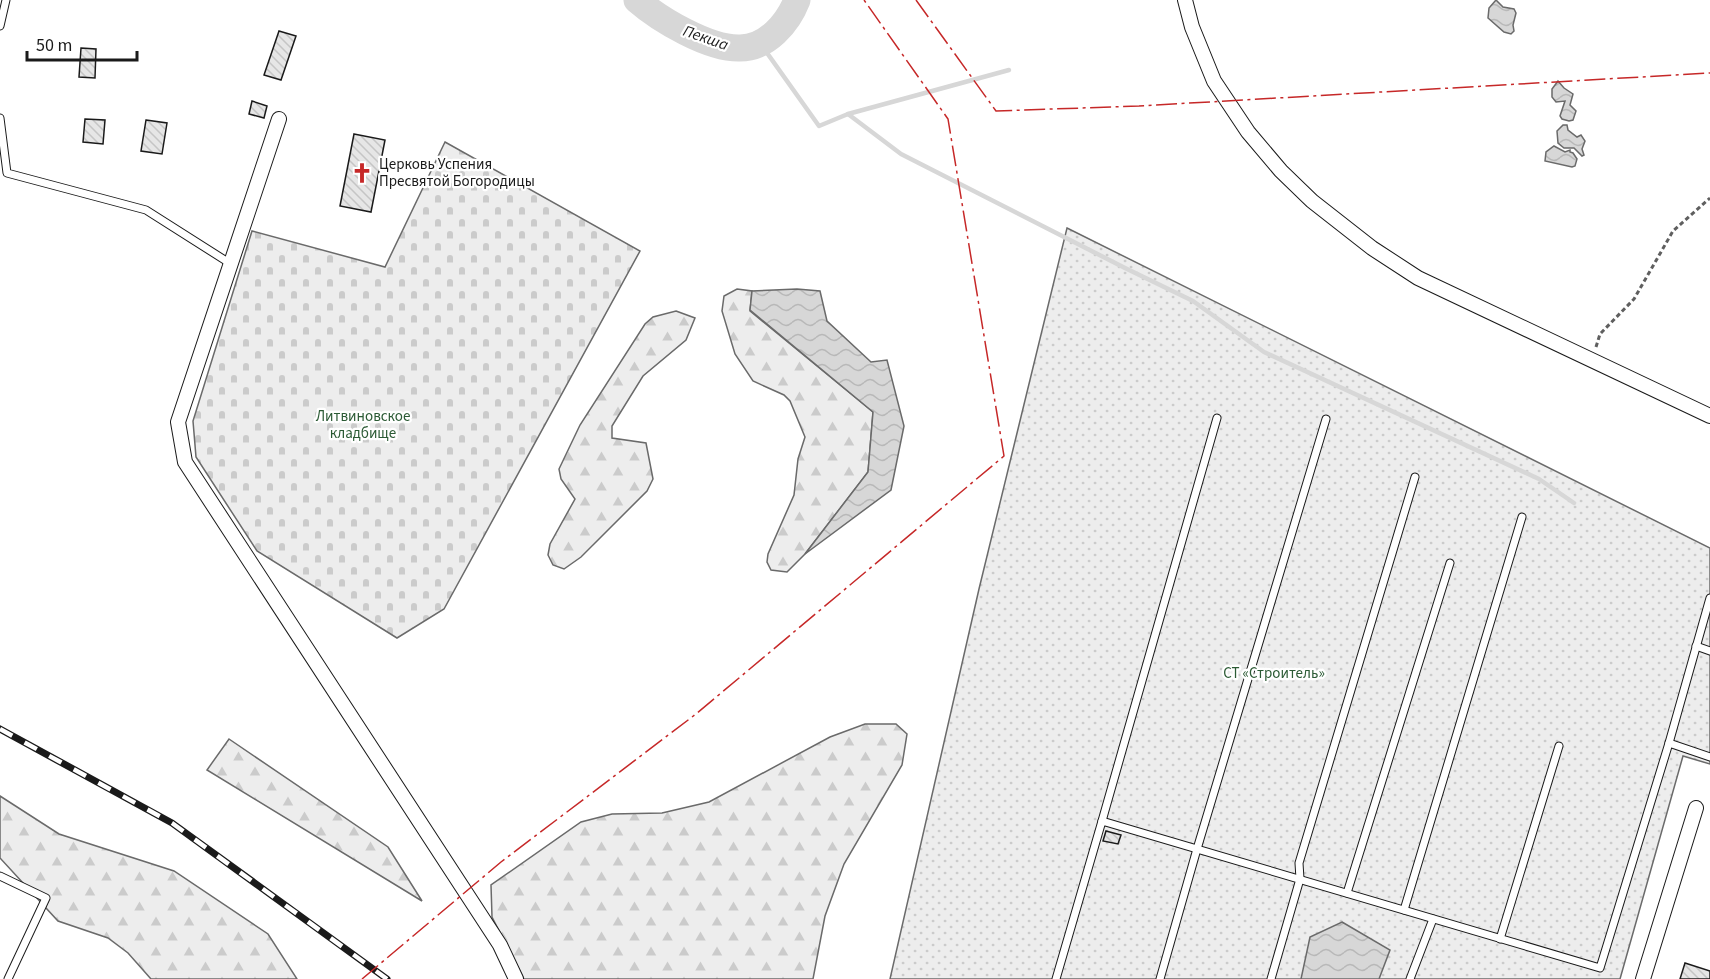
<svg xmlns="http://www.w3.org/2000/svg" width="1710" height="979" viewBox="0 0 1710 979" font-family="'Source Sans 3',sans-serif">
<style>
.forest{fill:url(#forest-firs);stroke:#6a6a6a;stroke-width:1.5}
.cemetery{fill:url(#cemetery-stones);stroke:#6a6a6a;stroke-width:1.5}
.park{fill:url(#park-dots);stroke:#6a6a6a;stroke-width:1.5}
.water{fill:url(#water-waves);stroke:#6a6a6a;stroke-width:1.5}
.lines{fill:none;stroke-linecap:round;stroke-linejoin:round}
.stream{stroke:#d7d7d7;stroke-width:4.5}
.river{stroke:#d7d7d7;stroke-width:27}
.building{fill:url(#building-back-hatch);stroke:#1a1a1a;stroke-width:1.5}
.lane-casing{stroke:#1a1a1a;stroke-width:9}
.street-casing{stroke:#1a1a1a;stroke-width:16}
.path{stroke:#5f5f5f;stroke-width:3;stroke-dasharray:4.5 3;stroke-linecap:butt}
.lane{stroke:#fff;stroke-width:7}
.street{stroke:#fff;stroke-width:14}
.rail-casing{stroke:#1a1a1a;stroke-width:7}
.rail{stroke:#fff;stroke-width:4.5;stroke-dasharray:14;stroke-linecap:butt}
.power{stroke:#c62828;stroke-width:1.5;stroke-dasharray:21 4.5 3 4.5;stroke-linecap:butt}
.labels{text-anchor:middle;stroke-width:4.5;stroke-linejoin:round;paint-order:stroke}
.poi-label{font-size:15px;fill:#1a1a1a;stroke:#fff;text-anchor:start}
.park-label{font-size:15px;fill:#2b5a34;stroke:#fff}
.water-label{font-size:16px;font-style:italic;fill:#1a1a1a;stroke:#fff}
</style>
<defs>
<pattern id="forest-firs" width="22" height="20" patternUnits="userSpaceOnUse" patternTransform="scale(1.5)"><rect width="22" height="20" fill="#ededed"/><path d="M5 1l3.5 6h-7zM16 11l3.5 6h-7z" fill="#cbcbcb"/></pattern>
<pattern id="cemetery-stones" width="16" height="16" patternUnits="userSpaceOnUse" patternTransform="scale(1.5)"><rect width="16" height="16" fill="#ededed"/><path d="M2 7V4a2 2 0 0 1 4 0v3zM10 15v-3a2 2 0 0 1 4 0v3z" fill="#cbcbcb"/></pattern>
<pattern id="park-dots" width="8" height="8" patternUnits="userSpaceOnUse" patternTransform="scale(1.5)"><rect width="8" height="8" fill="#ededed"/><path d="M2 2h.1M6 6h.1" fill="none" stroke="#cbcbcb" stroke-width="1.8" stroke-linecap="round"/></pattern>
<pattern id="water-waves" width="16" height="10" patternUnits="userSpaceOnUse" patternTransform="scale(1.5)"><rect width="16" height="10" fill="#d7d7d7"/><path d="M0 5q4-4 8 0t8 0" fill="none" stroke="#b8b8b8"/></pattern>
<pattern id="building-back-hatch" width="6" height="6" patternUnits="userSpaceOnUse" patternTransform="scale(1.5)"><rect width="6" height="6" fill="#e6e6e6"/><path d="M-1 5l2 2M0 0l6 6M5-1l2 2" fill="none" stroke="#c5c5c5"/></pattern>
</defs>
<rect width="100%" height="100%" fill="#fff"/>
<!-- forest -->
<g class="forest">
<polygon points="737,289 752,291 750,311 873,412 868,472 805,554 787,572 771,570 767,562 768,554 794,495 798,459 805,437 790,401 784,395 753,381 735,354 722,311 724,296"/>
<polygon points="676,311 695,318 686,340 643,376 612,426 612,438 646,443 653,479 647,491 581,557 564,569 553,565 548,555 550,544 575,499 561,479 559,469 580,425 645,324 653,317"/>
<polygon points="865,724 896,724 907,734 902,765 844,864 825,916 813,979 524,979 492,917 491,885 581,822 612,814 662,813 709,802 830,737"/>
<polygon points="229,739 388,847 422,901 207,770"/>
<polygon points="0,796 59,834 174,871 268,934 297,979 151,979 128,953 108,938 58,921 0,858"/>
</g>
<!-- cemetery -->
<polygon class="cemetery" points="445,142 640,251 444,609 397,638 257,551 196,457 193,421 252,231 385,267"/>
<!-- park -->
<polygon class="park" points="1067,228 1710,548 1710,764 1683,756 1620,979 890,979 979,589"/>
<!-- water -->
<g class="water">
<polygon points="1496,0 1503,7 1514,9 1516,13 1513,25 1514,31 1511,34 1504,32 1488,18 1489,8"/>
<polygon points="1558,81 1564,88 1573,94 1570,105 1576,111 1573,120 1569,121 1562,119 1560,116 1565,101 1556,102 1552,97 1552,89"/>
<polygon points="1563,125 1567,125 1568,130 1577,137 1581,135 1585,141 1582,149 1584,155 1582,156 1574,148 1564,148 1558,143 1557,131"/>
<polygon points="1554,146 1565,152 1570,150 1570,152 1573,153 1577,159 1575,166 1572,167 1545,161 1546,152"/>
<polygon points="797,289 820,291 827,321 871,362 887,360 904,426 891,490 805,554 868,472 873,412 750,310 752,291"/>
<polygon points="1342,922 1390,950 1379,979 1301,979 1310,937"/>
</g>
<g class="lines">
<!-- stream -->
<g class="stream">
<polyline points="760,43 819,126 848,114 901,154 1125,268 1193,301 1264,352 1539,479 1574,503"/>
<polyline points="848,114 1009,70"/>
</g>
<!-- river -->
<path class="river" d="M637,0C660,20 709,49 740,48C767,48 788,23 797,0"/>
</g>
<!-- building -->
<g class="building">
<polygon points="279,31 296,36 281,80 264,75"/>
<polygon points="81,48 96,49 95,78 79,77"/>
<polygon points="252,101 267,106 264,118 249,114"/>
<polygon points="85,119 105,120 103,144 83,142"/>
<polygon points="146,120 167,123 162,154 141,151"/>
<polygon points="354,134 385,140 371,212 340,206"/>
<polygon points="1106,831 1121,835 1118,844 1103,841"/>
<polygon points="1685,963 1710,971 1710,979 1680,979"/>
</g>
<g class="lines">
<!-- lane casing -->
<g class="lane-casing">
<g id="lane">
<polyline points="0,26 6,0"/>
<polyline points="0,118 7,173 146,210 231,264"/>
<polyline points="1696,646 1710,651"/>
<polyline points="1669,743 1710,598"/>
<polyline points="1102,821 1217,418"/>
<polyline points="0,876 46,898 8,979"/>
<polyline points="1347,893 1450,563"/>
<polyline points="1404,910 1522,517"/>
<polyline points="1500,939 1559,746"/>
<polyline points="1056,979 1102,821 1600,968 1669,743 1710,757"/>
<polyline points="1160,979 1197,849 1326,419"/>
<polyline points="1271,979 1300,879 1299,863 1415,477"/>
<polyline points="1410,979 1433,919"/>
</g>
</g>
<!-- street casing -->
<g class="street-casing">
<g id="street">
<polyline points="1185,0 1192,27 1214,81 1248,132 1281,171 1312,201 1372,248 1418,278 1710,416"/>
<polyline points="279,119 178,422 185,462 500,945 516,979"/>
<polyline points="1643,979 1696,808"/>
</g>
</g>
<!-- path -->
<polyline class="path" points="1596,347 1600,334 1634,299 1673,231 1710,198"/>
<!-- lane -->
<use href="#lane" class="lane"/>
<!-- street -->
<use href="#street" class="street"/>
<!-- rail casing -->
<g class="rail-casing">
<polyline id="rail" points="0,729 172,823 387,979"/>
</g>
<!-- rail -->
<use href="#rail" class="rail"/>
<!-- power -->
<g class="power">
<polyline points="916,0 996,111 1139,106 1710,73"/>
<polyline points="362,979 501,862 696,714 1004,456 948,119 864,0"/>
</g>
</g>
<!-- icons -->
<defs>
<g id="church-bare" transform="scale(1.62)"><path d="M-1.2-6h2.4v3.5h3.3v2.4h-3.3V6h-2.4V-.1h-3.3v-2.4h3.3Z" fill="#c62828" stroke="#fff" stroke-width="2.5" paint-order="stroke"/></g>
</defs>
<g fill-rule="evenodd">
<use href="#church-bare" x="362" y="173"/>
</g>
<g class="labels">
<!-- poi labels -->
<g class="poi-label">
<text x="379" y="169">Церковь Успения<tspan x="379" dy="17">Пресвятой Богородицы</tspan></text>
</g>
<!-- park labels -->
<g class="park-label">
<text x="363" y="421">Литвиновское<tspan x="363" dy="17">кладбище</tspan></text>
<text x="1274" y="678">СТ «Строитель»</text>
</g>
<!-- water labels -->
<g class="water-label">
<text transform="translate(706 37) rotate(19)" y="6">Пекша</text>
</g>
</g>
<!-- scale -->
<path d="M27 51v9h110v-9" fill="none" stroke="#1a1a1a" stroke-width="3"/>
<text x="36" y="51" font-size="18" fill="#1a1a1a" stroke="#ffffff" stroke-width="4.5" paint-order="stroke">50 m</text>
</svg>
